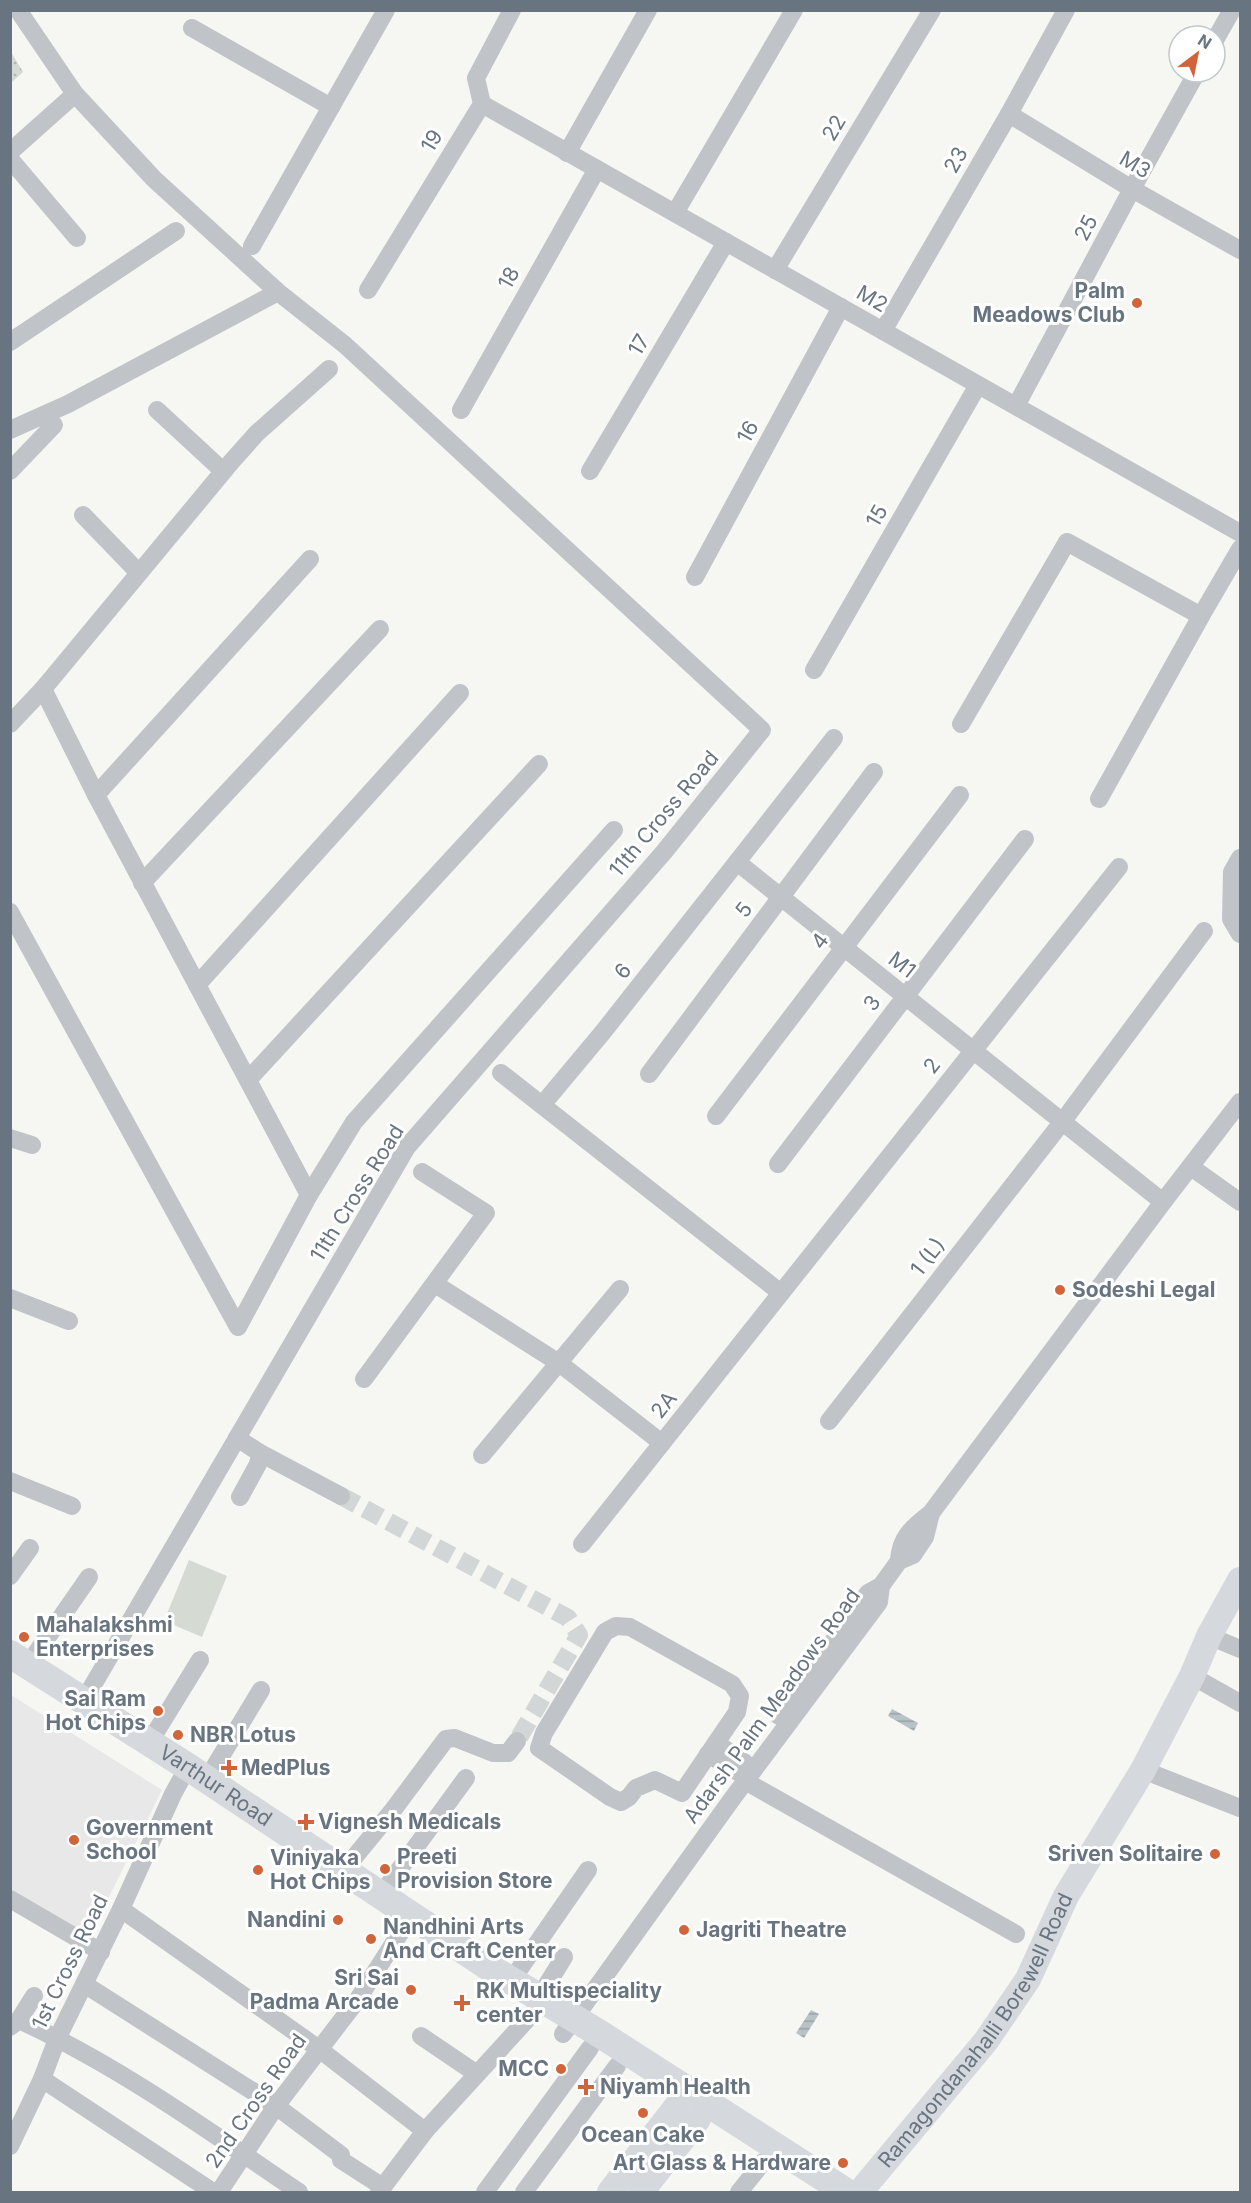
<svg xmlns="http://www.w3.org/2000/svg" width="1251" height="2203" viewBox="0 0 1251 2203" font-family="Inter,sans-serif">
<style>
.built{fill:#e7e8e7}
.green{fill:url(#green-dots)}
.pitch{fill:#d5dbd3}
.water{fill:url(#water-rules)}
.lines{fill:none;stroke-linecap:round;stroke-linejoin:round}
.street-tunnel{stroke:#d2d6d6;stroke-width:18;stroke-dasharray:18 9;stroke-linecap:butt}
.street{stroke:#c0c3c7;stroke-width:18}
.secondary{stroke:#d5d8dc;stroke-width:26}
.primary{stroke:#d5d8dc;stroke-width:28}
.poi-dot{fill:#d16439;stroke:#fff;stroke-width:2}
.labels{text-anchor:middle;stroke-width:6;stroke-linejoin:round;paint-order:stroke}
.street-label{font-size:21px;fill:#687581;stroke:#fff}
.poi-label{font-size:21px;font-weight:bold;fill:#687581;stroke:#fff;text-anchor:start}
</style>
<defs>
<pattern id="green-dots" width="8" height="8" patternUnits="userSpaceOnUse" patternTransform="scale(1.5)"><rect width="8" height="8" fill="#d5dbd3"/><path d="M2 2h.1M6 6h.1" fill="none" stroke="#b1b6b1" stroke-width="1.8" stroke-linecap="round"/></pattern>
<pattern id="water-rules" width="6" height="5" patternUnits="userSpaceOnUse" patternTransform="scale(1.5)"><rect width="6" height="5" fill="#b9c2c7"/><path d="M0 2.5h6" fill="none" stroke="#9aa2a7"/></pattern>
</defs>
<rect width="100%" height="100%" fill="#f6f6f3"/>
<!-- built -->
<polygon class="built" points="11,1695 162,1790 89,1937 11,1890"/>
<!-- green -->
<polygon class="green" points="11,52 23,72 11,83"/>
<!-- pitch -->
<polygon class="pitch" points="189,1560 227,1576 202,1637 164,1621"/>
<!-- water -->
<g class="water">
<polygon points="892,1709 918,1723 914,1731 888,1716"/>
<polygon points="811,2010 819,2014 804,2038 796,2033"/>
</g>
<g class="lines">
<!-- street-tunnel -->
<polyline class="street-tunnel" points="341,1496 568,1618 579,1635 517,1741"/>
<!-- street -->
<g class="street">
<polyline points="18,10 75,94 154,179 278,292 345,345 762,730 664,852 407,1147 83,1702"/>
<polyline points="192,28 331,107"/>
<polyline points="1215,40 1232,10"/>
<polyline points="482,104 1240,533"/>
<polyline points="1009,114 1132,189 1240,250"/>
<polyline points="10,152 75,94"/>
<polyline points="567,153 648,10"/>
<polyline points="10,159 77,238"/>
<polyline points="675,213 794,10"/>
<polyline points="252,246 386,10"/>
<polyline points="775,270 932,10"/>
<polyline points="368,290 482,104 476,78 512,10"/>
<polyline points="883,331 1009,114 1066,10"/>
<polyline points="10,342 176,231"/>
<polyline points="1016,406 1132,189 1197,72"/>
<polyline points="157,410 223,471"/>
<polyline points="461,410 597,169"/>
<polyline points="10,430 68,404 278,292"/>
<polyline points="10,471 54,425"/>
<polyline points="590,471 726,242"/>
<polyline points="83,515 139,573"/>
<polyline points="695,577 841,307"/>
<polyline points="814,670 978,385"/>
<polyline points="10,724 43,689 232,461 257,433 329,369"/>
<polyline points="961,724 1067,542 1201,616 1240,549"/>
<polyline points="834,738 737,862 1163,1202"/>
<polyline points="96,795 310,559"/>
<polyline points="1099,799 1201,616"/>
<polyline points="1240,858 1232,872 1231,919 1240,934"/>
<polyline points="142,883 380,629"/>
<polyline points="10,912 238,1327 309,1195 96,795 43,689"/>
<polyline points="197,985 460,693"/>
<polyline points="501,1073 781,1293"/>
<polyline points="649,1074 874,772"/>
<polyline points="248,1080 539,764"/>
<polyline points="542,1105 603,1032 737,862"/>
<polyline points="716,1116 960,795"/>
<polyline points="10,1138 32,1145"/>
<polyline points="778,1164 1025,839"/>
<polyline points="1191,1167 1240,1202"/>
<polyline points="309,1195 354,1122 614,830"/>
<polyline points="435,1284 559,1363 662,1443"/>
<polyline points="10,1298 69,1321"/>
<polyline points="364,1379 486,1213 422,1172"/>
<polyline points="829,1421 1063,1121 1204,931"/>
<polyline points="237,1438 260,1453 258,1464 240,1497"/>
<polyline points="260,1453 341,1496"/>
<polyline points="482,1455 620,1289"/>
<polyline points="10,1481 72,1506"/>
<polyline points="582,1544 1119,867"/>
<path d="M899,1561C900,1537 913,1527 931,1513L1163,1202L1240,1102"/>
<polyline points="10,1576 30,1548"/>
<polygon points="616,1626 630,1627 732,1684 740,1696 737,1712 682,1793 655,1780 636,1788 629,1797 621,1802 610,1797 539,1748 544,1733 605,1632"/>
<polyline points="1209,1636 1240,1649"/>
<polyline points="28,1665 89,1577"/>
<polyline points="1192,1676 1240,1703"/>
<polyline points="779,1716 868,1593 881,1586"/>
<polyline points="149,1743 200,1660"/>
<polyline points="716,1743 745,1763"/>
<polyline points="708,1754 738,1772"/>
<polyline points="1143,1770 1240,1808"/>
<polyline points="208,1781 212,1771 261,1690"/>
<polyline points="745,1781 1016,1934"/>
<polyline points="343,1871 393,1810 446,1739 455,1738 493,1753 508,1753 517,1741"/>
<polyline points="380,1896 466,1778"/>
<polyline points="10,1899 101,1952"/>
<polyline points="121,1909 319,2049 425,2131"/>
<polyline points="511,1981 588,1870"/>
<polyline points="84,1984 276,2106 341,2155 341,2160 383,2187"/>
<polyline points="543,1991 564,1957"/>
<path d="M19,2020C119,2066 209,2131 299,2192"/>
<polyline points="10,2027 19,2020 34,1996"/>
<polyline points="563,2034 732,1799 879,1602 881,1586 899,1561 913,1555 925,1537 931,1513"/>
<polyline points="421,2036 477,2074"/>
<polyline points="42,2079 213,2192"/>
<polyline points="10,2146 42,2079 57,2039 121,1909 173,1794 188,1767"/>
<polyline points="219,2192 276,2106 358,1999 411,1916"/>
<polyline points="379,2192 425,2131 532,2014"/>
<polyline points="485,2192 590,2048"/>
<polyline points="524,2192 617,2066"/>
<polyline points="739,2192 763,2162"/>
</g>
<!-- secondary -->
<g class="secondary">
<polyline points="610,2192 677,2106"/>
<polyline points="641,2192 698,2119"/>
<path id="s1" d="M860,2192L986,2041L1028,1979L1066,1896L1143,1770L1192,1676L1209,1636L1240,1580"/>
</g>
<!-- primary -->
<path class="primary" id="s2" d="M10,1654L188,1767L492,1969L597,2032L846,2192"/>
</g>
<!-- markers -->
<g class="poi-dot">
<circle cx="1137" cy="303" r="6"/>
<circle cx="1060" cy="1290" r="6"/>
<circle cx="24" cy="1637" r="6"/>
<circle cx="158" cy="1711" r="6"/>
<circle cx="178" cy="1735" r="6"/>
<path d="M226 1759h6v6h6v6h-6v6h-6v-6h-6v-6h6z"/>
<path d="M303 1813h6v6h6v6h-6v6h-6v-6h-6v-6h6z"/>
<circle cx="74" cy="1840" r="6"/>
<circle cx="1215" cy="1854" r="6"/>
<circle cx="385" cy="1869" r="6"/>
<circle cx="258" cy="1870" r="6"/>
<circle cx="338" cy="1920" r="6"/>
<circle cx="684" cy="1930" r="6"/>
<circle cx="371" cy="1939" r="6"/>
<circle cx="411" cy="1990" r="6"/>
<path d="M459 1994h6v6h6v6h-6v6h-6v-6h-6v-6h6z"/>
<circle cx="561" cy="2069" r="6"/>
<path d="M583 2078h6v6h6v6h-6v6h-6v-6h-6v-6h6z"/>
<circle cx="643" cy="2113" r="6"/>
<circle cx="843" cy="2163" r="6"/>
</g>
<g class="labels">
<!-- street labels -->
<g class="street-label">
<text transform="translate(834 128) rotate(-59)" y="7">22</text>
<text transform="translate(432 141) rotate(-59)" y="7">19</text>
<text transform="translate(956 160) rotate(-60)" y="7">23</text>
<text transform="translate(1135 165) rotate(31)" y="7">M3</text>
<text transform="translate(1086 228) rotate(-62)" y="7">25</text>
<text transform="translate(509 278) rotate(-61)" y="7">18</text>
<text transform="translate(872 299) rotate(30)" y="7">M2</text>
<text transform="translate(639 345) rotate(-59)" y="7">17</text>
<text transform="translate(748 432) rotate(-61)" y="7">16</text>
<text transform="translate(877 516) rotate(-60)" y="7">15</text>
<text transform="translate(664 814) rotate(-50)" y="7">11th Cross Road</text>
<text transform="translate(744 910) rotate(-53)" y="7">5</text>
<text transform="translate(820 941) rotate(-53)" y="7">4</text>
<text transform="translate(902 965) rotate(38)" y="7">M1</text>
<text transform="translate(623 971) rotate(-52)" y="7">6</text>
<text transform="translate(872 1003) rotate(-53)" y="7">3</text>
<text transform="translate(932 1066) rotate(-52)" y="7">2</text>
<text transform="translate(357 1193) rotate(-58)" y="7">11th Cross Road</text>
<text transform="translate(928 1257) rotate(-52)" y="7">1 (L)</text>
<text transform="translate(664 1405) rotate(-52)" y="7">2A</text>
<text transform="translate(772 1706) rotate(-54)" y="7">Adarsh Palm Meadows Road</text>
<text dy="7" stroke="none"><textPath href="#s2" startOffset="244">Varthur Road</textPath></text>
<text transform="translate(70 1962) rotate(-64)" y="7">1st Cross Road</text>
<text dy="7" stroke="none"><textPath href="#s1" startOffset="200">Ramagondanahalli Borewell Road</textPath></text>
<text transform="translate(256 2101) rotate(-55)" y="7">2nd Cross Road</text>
</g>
<!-- poi labels -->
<g class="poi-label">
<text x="1125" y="298" text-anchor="end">Palm<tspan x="1125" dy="24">Meadows Club</tspan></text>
<text x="1072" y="1297">Sodeshi Legal</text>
<text x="36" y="1632">Mahalakshmi<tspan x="36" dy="24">Enterprises</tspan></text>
<text x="146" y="1706" text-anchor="end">Sai Ram<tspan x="146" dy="24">Hot Chips</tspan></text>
<text x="190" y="1742">NBR Lotus</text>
<text x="241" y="1775">MedPlus</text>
<text x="318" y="1829">Vignesh Medicals</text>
<text x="86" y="1835">Government<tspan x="86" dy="24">School</tspan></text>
<text x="1203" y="1861" text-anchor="end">Sriven Solitaire</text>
<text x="397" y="1864">Preeti<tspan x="397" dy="24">Provision Store</tspan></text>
<text x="270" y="1865">Viniyaka<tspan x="270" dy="24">Hot Chips</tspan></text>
<text x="326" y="1927" text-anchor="end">Nandini</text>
<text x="383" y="1934">Nandhini Arts<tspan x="383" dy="24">And Craft Center</tspan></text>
<text x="696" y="1937">Jagriti Theatre</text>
<text x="399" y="1985" text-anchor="end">Sri Sai<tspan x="399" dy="24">Padma Arcade</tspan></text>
<text x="476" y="1998">RK Multispeciality<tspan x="476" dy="24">center</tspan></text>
<text x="549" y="2076" text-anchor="end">MCC</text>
<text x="600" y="2094">Niyamh Health</text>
<text x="643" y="2142" text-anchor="middle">Ocean Cake</text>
<text x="831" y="2170" text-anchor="end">Art Glass &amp; Hardware</text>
</g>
</g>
<!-- border -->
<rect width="1251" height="2203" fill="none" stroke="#687581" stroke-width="24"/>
<!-- north arrow -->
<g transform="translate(1197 54) rotate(32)"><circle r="28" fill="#ffffff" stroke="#c3c8cd" stroke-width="1.5"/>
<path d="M0-4.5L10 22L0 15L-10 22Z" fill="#d16439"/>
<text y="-9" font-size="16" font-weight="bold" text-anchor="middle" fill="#687581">N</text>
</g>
</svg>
